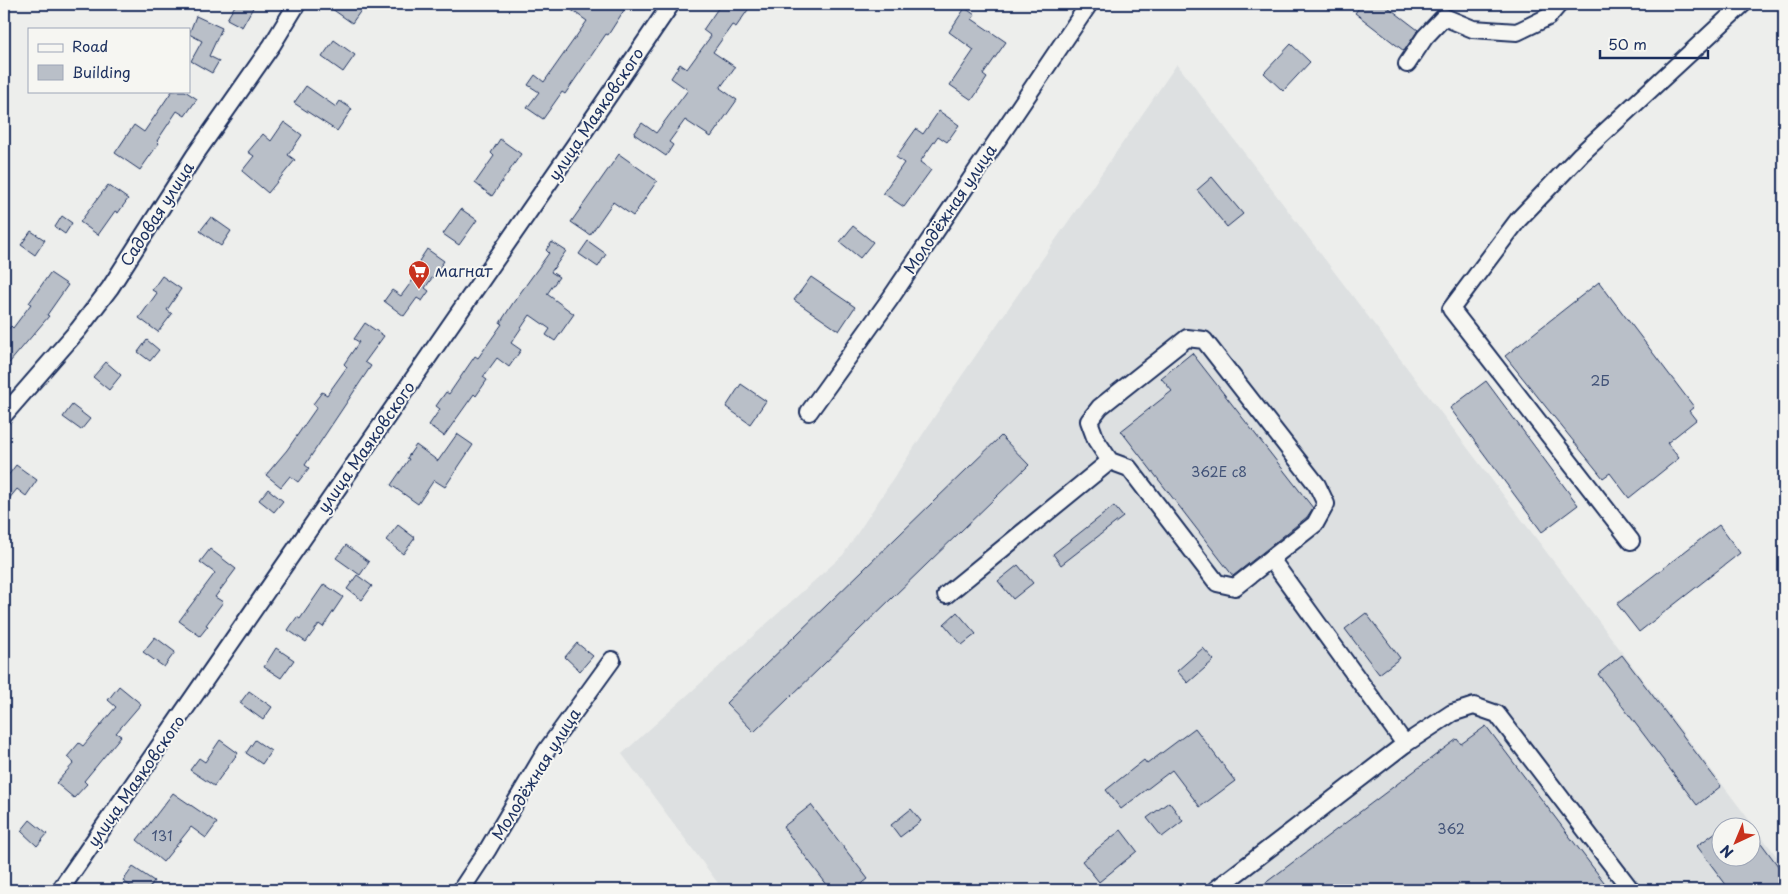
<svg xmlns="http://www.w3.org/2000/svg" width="1788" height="894" viewBox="0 0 1788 894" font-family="'Playpen Sans',sans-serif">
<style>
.built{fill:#dde0e1;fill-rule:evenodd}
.building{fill:#b9bfc8;stroke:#1b2f5e}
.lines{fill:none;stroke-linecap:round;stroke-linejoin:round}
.minor-casing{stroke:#1b2f5e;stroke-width:20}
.minor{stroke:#f6f6f2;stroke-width:16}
.labels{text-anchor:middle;stroke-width:4;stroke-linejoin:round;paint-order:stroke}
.number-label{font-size:14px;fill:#425378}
.street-label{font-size:16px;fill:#1b2f5e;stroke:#f6f6f2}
.poi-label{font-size:16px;fill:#1b2f5e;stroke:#f6f6f2;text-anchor:start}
</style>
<rect width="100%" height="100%" fill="#edeeec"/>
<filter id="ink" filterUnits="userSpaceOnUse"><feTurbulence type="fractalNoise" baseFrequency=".02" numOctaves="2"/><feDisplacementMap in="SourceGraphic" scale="10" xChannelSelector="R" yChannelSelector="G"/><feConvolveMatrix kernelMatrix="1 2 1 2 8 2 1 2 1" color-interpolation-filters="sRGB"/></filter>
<g filter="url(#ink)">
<!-- built -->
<path class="built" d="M1177,64L1784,866V890H723L622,754L843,555L954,387ZM1720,826H1750V856H1720Z"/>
<!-- building -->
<g class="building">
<polygon points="236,4 255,4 242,27 227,19"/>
<polygon points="325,4 355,4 362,9 352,23"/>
<polygon points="563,4 628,4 608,35 606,34 565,94 562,92 543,119 527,108 539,92 528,85 535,75 544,82 587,21"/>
<polygon points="721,4 752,4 736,27 732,25 713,52 735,67 720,88 737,100 711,137 685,120 669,142 673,145 666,156 634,134 642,123 656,133 688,90 671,78 680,64 687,69 711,36 703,30"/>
<polygon points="1362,4 1384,4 1418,30 1404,51 1355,13"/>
<polygon points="965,8 975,15 972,19 1006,42 983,75 987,78 972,100 950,85 974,50 949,32"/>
<polygon points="196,16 222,28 209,56 219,61 212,73 191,61 202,41 189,34"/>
<polygon points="334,40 355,55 343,72 322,57"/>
<polygon points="1291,44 1310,62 1283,91 1264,73"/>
<polygon points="306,86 336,107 340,101 352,109 337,131 294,103"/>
<polygon points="172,91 185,91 197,99 185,116 177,111 157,141 159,143 140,170 115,153 134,125 144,132"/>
<polygon points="939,111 959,125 947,142 938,136 920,162 931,170 904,207 883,193 904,163 896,157 916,129 923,134"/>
<polygon points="284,122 302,135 288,155 295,160 268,193 242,171 254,156 248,152 263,134 271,141"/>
<polygon points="500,139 521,154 492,196 475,183 494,156 491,153"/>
<polygon points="619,154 657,181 633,216 613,202 590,235 571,222"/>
<polygon points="1212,177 1243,214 1227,227 1197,190"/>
<polygon points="108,185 128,199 118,213 115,211 98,235 80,222"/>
<polygon points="461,209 477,220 459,245 443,234"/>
<polygon points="62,216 72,223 65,234 55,227"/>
<polygon points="211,217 231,231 221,246 200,231"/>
<polygon points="853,226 873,242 860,258 840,242"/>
<polygon points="31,231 45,240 35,255 21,245"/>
<polygon points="588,241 606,254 598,267 579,254"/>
<polygon points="552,242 566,251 551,272 559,277 547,294 574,314 555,341 546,335 550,329 530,315 511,343 521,350 509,367 497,358 483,377 487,380 476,396 474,394 444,436 429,425 440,409 436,406 446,392 449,394 475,356 478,358 502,324 500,323 513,303 549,253 546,250"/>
<polygon points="427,249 444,261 425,288 429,291 422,301 417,298 404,316 384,301 392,290 401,296 424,265 419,261"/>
<polygon points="50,273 68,285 47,315 49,316 4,369 4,335 11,326 13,328 31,304 29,303"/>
<polygon points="162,276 181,289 167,310 172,314 158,332 139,318 157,293 152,290"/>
<polygon points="811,277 855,307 839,331 794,300"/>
<polygon points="1599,282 1694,407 1689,411 1696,420 1667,443 1679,458 1629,498 1610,473 1603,478 1505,356"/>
<polygon points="365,323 384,336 365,362 371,366 305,465 309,468 298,482 290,476 281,487 266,475 287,450 317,407 313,404 322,392 327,395 347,367 344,364 359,342 354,339"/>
<polygon points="147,340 159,350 150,361 138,352"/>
<polygon points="1192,353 1313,508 1307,517 1233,576 1121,431 1172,391 1161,378"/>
<polygon points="106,362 121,375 109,390 93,377"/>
<polygon points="1486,381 1578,505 1542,532 1450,408"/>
<polygon points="741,384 766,401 750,424 726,407"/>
<polygon points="72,405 90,419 81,430 63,417"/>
<polygon points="457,434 473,445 445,487 434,480 418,504 391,485 409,459 407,458 416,445 438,461"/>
<polygon points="1001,436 1029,465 754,732 726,703"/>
<polygon points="16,465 37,480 26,496 17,489 4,505 4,481"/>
<polygon points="268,489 283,501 274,512 259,500"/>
<polygon points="1114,506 1123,517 1061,565 1053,554"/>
<polygon points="398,525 415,538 403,554 386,540"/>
<polygon points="1719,525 1740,553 1639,632 1617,604"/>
<polygon points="346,545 369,562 360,575 336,558"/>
<polygon points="210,549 236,569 215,597 223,602 206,625 208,626 200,636 179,621 215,573 200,562"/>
<polygon points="1018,565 1033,583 1013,599 998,581"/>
<polygon points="357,575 372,586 362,600 347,589"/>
<polygon points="324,584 343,597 323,627 319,624 306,642 288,630 297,617 300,619"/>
<polygon points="957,612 976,634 962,645 944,624"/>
<polygon points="1366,613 1400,658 1379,674 1345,629"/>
<polygon points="155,637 175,652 164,667 143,652"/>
<polygon points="577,643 593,656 580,671 565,657"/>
<polygon points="276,648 294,660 281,678 264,667"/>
<polygon points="1203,648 1214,660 1188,683 1177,671"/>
<polygon points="1622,655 1721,786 1697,805 1598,674"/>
<polygon points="119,686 141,704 116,733 121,736 84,781 87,784 74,798 56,783 74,763 67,757 79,743 83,746 116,707 108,700"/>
<polygon points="249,691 272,707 263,720 240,703"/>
<polygon points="1486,726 1610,890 1256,890 1457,739 1461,744"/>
<polygon points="1195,728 1235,781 1200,807 1172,770 1121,809 1106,790 1144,760 1147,764"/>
<polygon points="220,740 238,753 214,786 190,770 199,758 205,762"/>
<polygon points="255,740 271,751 262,764 246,753"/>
<polygon points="173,793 217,823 206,838 191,827 163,862 137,840"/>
<polygon points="1169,802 1183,821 1162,837 1147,818"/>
<polygon points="811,805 868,879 854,890 831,890 783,827"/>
<polygon points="911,809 921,821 900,837 891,825"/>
<polygon points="30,820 47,834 37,846 21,831"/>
<polygon points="1750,828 1784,874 1784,881 1772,890 1730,890 1697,846 1720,829 1720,856 1750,856"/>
<polygon points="1121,830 1137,851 1099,882 1082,861"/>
<polygon points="133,867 154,881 148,890 136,890 123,881"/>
</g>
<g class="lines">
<!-- minor casing -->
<g class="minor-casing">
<g id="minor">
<polyline points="1407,64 1425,37 1444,17 1473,29 1517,32 1548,17 1559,4"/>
<polygon points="1187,338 1204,340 1317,485 1326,504 1315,524 1235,587 1217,583 1129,468 1110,461 1096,440 1089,421 1100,407"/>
<polyline points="809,412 890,299 1089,4"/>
<polyline points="4,415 78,330 110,288 195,155 272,45 297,4"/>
<polyline points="1631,541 1451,309 1518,220 1581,154 1743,4"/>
<polyline points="1271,559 1405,744"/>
<polyline points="946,595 1110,461"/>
<polyline points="60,890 579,139 671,4"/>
<polyline points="461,890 488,849 546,751 612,660"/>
<polyline points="1215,890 1405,744 1452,713 1474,706 1497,714 1631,890"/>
</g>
</g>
<!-- minor -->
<use href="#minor" class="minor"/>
</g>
</g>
<!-- icons -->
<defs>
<g id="supermarket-pin" transform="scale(1.125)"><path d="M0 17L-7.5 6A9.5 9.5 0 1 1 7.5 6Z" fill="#c8321e" stroke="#f6f6f2"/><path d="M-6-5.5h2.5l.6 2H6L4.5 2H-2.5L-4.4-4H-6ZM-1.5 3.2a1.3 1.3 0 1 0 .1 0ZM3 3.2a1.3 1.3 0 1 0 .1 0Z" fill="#fff"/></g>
</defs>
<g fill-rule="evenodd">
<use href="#supermarket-pin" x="419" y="271"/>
</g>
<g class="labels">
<!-- number labels -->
<g class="number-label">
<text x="1600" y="386">2Б</text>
<text x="1219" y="477">362Е с8</text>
<text x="1451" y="834">362</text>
<text x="162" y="841">131</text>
</g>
<!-- street labels -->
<g class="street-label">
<text transform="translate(596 114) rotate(-56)" y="6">улица Маяковского</text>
<text transform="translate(950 209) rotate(-56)" y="6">Молодёжная улица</text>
<text transform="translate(157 214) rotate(-57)" y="6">Садовая улица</text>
<text transform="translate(366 447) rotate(-55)" y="6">улица Маяковского</text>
<text transform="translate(536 774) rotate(-58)" y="6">Молодёжная улица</text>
<text transform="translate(136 781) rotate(-55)" y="6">улица Маяковского</text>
</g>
<!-- poi labels -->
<g class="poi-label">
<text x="435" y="277">магнат</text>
</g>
</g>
<!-- margin -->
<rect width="1788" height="894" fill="none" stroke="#f6f6f2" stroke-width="20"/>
<rect x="10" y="10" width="1768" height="874" fill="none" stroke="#1b2f5e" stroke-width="2" filter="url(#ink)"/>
<!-- legend -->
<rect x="28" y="28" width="162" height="65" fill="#f6f6f2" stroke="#9ea6b7"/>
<rect x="38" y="44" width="25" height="8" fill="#f6f6f2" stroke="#9ea6b7"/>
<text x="72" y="52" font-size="15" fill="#1b2f5e">Road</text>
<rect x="38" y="65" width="25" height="15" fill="#b9bfc8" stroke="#9ea6b7"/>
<text x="72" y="78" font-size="15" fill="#1b2f5e">Building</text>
<!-- north arrow -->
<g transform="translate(1736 842) rotate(224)"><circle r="24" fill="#f6f6f2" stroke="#9ea6b7"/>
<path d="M0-4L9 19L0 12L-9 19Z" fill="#c8321e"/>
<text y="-8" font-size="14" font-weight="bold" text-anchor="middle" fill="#1b2f5e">N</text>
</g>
<!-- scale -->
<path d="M1600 50v8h108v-8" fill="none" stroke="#1b2f5e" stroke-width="2.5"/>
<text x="1608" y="50" font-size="15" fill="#1b2f5e" stroke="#f6f6f2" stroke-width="4" paint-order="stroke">50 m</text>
</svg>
